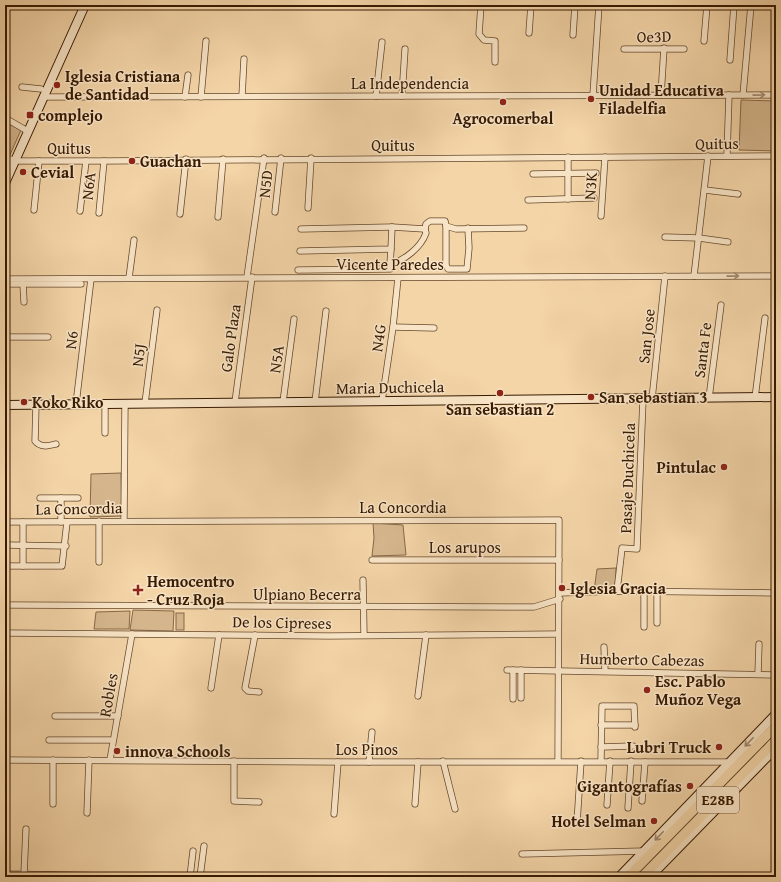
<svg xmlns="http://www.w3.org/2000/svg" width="781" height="882" viewBox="0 0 781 882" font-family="'Gentium Book Plus',serif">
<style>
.green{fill:#d4b58c;stroke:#866847}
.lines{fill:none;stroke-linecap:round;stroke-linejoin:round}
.minor-casing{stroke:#66492c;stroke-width:7}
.secondary-casing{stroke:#371a02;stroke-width:10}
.trunk-casing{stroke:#371a02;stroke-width:10}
.minor{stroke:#f8e4c6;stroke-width:5.5}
.secondary{stroke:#f8e4c6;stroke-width:8}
.trunk{stroke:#f4d5a8;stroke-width:9}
.oneway{stroke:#a1896e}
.poi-dot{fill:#8f2418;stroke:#f8e4c6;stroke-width:1.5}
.labels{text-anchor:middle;stroke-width:3;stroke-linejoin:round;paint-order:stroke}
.shield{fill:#f8e4c6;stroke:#71573d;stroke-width:1}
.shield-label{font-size:15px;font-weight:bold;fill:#371a02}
.street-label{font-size:16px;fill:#371a02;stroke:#f8e4c6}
.poi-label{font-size:16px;font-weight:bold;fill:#371a02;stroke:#f8e4c6;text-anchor:start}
</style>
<rect width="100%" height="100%" fill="#f4d5a8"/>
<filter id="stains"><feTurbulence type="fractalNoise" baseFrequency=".005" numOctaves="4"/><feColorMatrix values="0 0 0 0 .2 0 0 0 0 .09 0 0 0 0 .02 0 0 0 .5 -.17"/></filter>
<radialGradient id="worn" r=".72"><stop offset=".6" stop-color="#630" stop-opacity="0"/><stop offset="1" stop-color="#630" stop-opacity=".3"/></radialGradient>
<!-- green -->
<g class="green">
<polygon points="741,100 776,101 776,151 739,150"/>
<polygon points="5,122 21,130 5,166"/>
<polygon points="121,473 122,516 90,517 91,474"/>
<polygon points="373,523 403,525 406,555 372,556 374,538"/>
<polygon points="616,568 616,590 594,591 597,569"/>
<polygon points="133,610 174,611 173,631 130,630"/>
<polygon points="130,611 129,629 94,629 96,612"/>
<rect x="176" y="613" width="8" height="17"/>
</g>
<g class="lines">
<!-- minor casing -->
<g class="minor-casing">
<g id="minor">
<polyline points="481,5 479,34 484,40 495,41 495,62"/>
<polyline points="529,33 531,5"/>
<polyline points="573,35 575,5"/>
<polyline points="704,41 707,5"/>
<polyline points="624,49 684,49"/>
<polyline points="730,60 734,5"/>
<polyline points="22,87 41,89"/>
<polyline points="593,95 599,5"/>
<polyline points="661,95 664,48"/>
<polyline points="743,95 751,5"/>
<polyline points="242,96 244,59"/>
<polyline points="376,96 382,42"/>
<polyline points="402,96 405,49"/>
<polyline points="43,97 776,95"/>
<polyline points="185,97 188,75"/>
<polyline points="201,97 206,41"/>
<polyline points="5,118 24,129"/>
<polyline points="727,155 729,95"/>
<polyline points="10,159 17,161 104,161 776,156"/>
<polyline points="533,174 596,173"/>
<polyline points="705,190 738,194"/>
<polyline points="568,199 568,157"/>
<polyline points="528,200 594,198"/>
<polyline points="308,208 311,158"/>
<polyline points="34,210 39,161"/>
<polyline points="80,211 86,161"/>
<polyline points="275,212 281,158"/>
<polyline points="99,213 104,161"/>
<polyline points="180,214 186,159"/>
<polyline points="601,216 605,157"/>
<polyline points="218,217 223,159"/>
<polyline points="446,226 446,265 448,269 467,269 469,248 468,228"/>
<polyline points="301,229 392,227"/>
<polyline points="665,237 699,238 728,242"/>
<path d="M391,249L390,265C404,260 421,248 426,233L425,229"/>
<polyline points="300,251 391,249 392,227 425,229 426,224 430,221 445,221 446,226 456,229 524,228"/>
<polyline points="298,270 390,269"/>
<polyline points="694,276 708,156"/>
<polyline points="247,277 264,158"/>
<polyline points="129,278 134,240"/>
<polyline points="5,279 776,276"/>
<polyline points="5,284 81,284"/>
<polyline points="23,284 24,302"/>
<polyline points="393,327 434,328"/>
<polyline points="5,337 48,337"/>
<polyline points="709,398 721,305"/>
<polyline points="755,398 765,318"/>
<polyline points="652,399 665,276"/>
<polyline points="382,401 393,327 398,278"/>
<polyline points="235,402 252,277"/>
<polyline points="283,402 294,319"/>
<polyline points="315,402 326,311"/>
<polyline points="145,403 157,310"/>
<polyline points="76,404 91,279"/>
<path d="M36,405L35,441C41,448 48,446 56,444"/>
<polyline points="105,433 105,404"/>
<polyline points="40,498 78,498"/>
<polyline points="124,521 125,403"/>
<polyline points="5,522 559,520 558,761"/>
<polyline points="61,522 61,498"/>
<polyline points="5,545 66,546"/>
<polyline points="372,560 559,560"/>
<polyline points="99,562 99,521"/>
<polyline points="5,566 62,566 67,522"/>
<polyline points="23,566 23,522"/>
<polyline points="363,580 364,635"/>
<polyline points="617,591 622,548 637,549 643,399"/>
<polyline points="657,591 657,623"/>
<polyline points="560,593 617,591 776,593"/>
<polyline points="5,605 534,607 560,599"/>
<polyline points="644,627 644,591"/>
<polyline points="5,633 329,636 558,634"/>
<polyline points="255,635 245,688 248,691 259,692"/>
<polyline points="604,647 605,671"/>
<polyline points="507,670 776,675"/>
<polyline points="513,670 513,699"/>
<polyline points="758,674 759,644"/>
<polyline points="211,688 219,635"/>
<polyline points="418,696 426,635"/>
<polyline points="521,698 521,670"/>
<polyline points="55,716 118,716"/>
<polyline points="601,725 635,725"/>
<polyline points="49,740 113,740"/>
<polyline points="601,747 633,746"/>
<polyline points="5,760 338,762 730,762"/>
<polyline points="110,760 132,634"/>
<polyline points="234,761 234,801 259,802"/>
<polyline points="443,761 455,809"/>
<polyline points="601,761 602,706 634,706 635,727"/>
<polyline points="369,762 372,732"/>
<polyline points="642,801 645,762"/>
<polyline points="53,804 53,760"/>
<polyline points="415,804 418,762"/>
<polyline points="607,805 610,761"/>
<polyline points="628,808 631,761"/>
<polyline points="87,813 89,760"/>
<polyline points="334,814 338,762"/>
<polyline points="577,823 581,761"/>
<polyline points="522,854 644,851"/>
<polyline points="5,874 181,877"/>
<polyline points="24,874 26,829"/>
<polyline points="190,877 193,851"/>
<polyline points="200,877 204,846"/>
</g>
</g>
<!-- secondary casing -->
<g class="secondary-casing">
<g id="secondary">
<polyline points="5,183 85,5"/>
<polyline points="5,405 776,397"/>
<polyline points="619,877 776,714"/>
<polyline points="650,877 776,748"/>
</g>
</g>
<!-- trunk casing -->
<g class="trunk-casing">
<g id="trunk">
<polyline points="628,877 776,726"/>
<polyline points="642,877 776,740"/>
</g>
</g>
<!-- minor -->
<use href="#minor" class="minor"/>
<!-- secondary -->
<use href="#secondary" class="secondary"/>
<!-- trunk -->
<use href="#trunk" class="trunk"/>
</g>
<!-- one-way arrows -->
<defs><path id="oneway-shaft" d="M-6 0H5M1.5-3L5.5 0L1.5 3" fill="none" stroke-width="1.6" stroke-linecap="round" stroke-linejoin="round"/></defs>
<g class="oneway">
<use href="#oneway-shaft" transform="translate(759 95) rotate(-1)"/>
<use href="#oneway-shaft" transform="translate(733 276) rotate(-1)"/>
<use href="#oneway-shaft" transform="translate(749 742) rotate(134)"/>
<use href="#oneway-shaft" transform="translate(659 836) rotate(134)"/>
</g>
<!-- markers -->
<g class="poi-dot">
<circle cx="57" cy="85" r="4"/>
<circle cx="591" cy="99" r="4"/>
<circle cx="503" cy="102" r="4"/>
<rect x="26" y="111" width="8" height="8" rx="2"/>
<circle cx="132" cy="161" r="4"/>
<circle cx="23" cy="172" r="4"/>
<circle cx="500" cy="393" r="4"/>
<circle cx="591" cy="397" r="4"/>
<circle cx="24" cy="402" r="4"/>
<circle cx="724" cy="467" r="4"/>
<circle cx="562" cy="588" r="4"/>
<path d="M136 584h4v4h4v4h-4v4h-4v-4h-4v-4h4z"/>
<circle cx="647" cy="690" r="4"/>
<circle cx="719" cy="747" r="4"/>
<circle cx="117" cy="751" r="4"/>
<circle cx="690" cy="786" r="4"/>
<circle cx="654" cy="821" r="4"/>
</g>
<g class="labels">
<!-- shield labels -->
<rect class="shield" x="697" y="787" width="42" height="26" rx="3"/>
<g class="shield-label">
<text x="718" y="805">E28B</text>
</g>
<!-- street labels -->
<g class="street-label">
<text transform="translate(654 36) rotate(-1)" y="6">Oe3D</text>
<text x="410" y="89">La Independencia</text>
<text transform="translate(717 143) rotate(-1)" y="6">Quitus</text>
<text x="393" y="151">Quitus</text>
<text x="69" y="154">Quitus</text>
<text transform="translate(265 184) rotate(-84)" y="6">N5D</text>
<text transform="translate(88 186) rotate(-84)" y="6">N6A</text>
<text transform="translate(590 186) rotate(-86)" y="6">N3K</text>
<text x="390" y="270">Vicente Paredes</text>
<text transform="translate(646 336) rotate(-84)" y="6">San Jose</text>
<text transform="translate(230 338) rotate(-82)" y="6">Galo Plaza</text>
<text transform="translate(378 338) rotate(-82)" y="6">N4G</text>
<text transform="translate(71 340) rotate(-83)" y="6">N6</text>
<text transform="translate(702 350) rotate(-83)" y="6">Santa Fe</text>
<text transform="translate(138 355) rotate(-83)" y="6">N5J</text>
<text transform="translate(276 359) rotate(-82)" y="6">N5A</text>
<text transform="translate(390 387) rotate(-1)" y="6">Maria Duchicela</text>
<text transform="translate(627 478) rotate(-88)" y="6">Pasaje Duchicela</text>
<text x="403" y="513">La Concordia</text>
<text transform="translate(79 508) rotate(-1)" y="6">La Concordia</text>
<text x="465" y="553">Los arupos</text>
<text x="307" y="600">Ulpiano Becerra</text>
<text transform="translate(282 622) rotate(1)" y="6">De los Cipreses</text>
<text transform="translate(642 659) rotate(1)" y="6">Humberto Cabezas</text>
<text transform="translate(108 695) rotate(-80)" y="6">Robles</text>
<text x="367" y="755">Los Pinos</text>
</g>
<!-- poi labels -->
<g class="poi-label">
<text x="65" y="82">Iglesia Cristiana<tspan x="65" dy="18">de Santidad</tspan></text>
<text x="599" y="96">Unidad Educativa<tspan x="599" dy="18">Filadelfia</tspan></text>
<text x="38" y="121">complejo</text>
<text x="503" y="124" text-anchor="middle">Agrocomerbal</text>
<text x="140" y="167">Guachan</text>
<text x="31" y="178">Cevial</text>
<text x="599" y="403">San sebastian 3</text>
<text x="32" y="408">Koko Riko</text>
<text x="500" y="415" text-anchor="middle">San sebastian 2</text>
<text x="716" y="473" text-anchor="end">Pintulac</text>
<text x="147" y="587">Hemocentro<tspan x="147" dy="18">- Cruz Roja</tspan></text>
<text x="570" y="594">Iglesia Gracia</text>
<text x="655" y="687">Esc. Pablo<tspan x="655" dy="18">Muñoz Vega</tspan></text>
<text x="711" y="753" text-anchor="end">Lubri Truck</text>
<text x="125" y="757">innova Schools</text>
<text x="682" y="792" text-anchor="end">Gigantografías</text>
<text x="646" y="827" text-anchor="end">Hotel Selman</text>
</g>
</g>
<!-- margin -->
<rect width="781" height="882" fill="none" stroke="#f4d5a8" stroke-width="20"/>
<rect x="6" y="6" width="769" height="870" fill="none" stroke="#371a02" stroke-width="2"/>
<rect x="10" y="10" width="761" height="862" fill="none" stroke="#371a02"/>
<rect width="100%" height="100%" filter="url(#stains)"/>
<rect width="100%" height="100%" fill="url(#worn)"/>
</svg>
